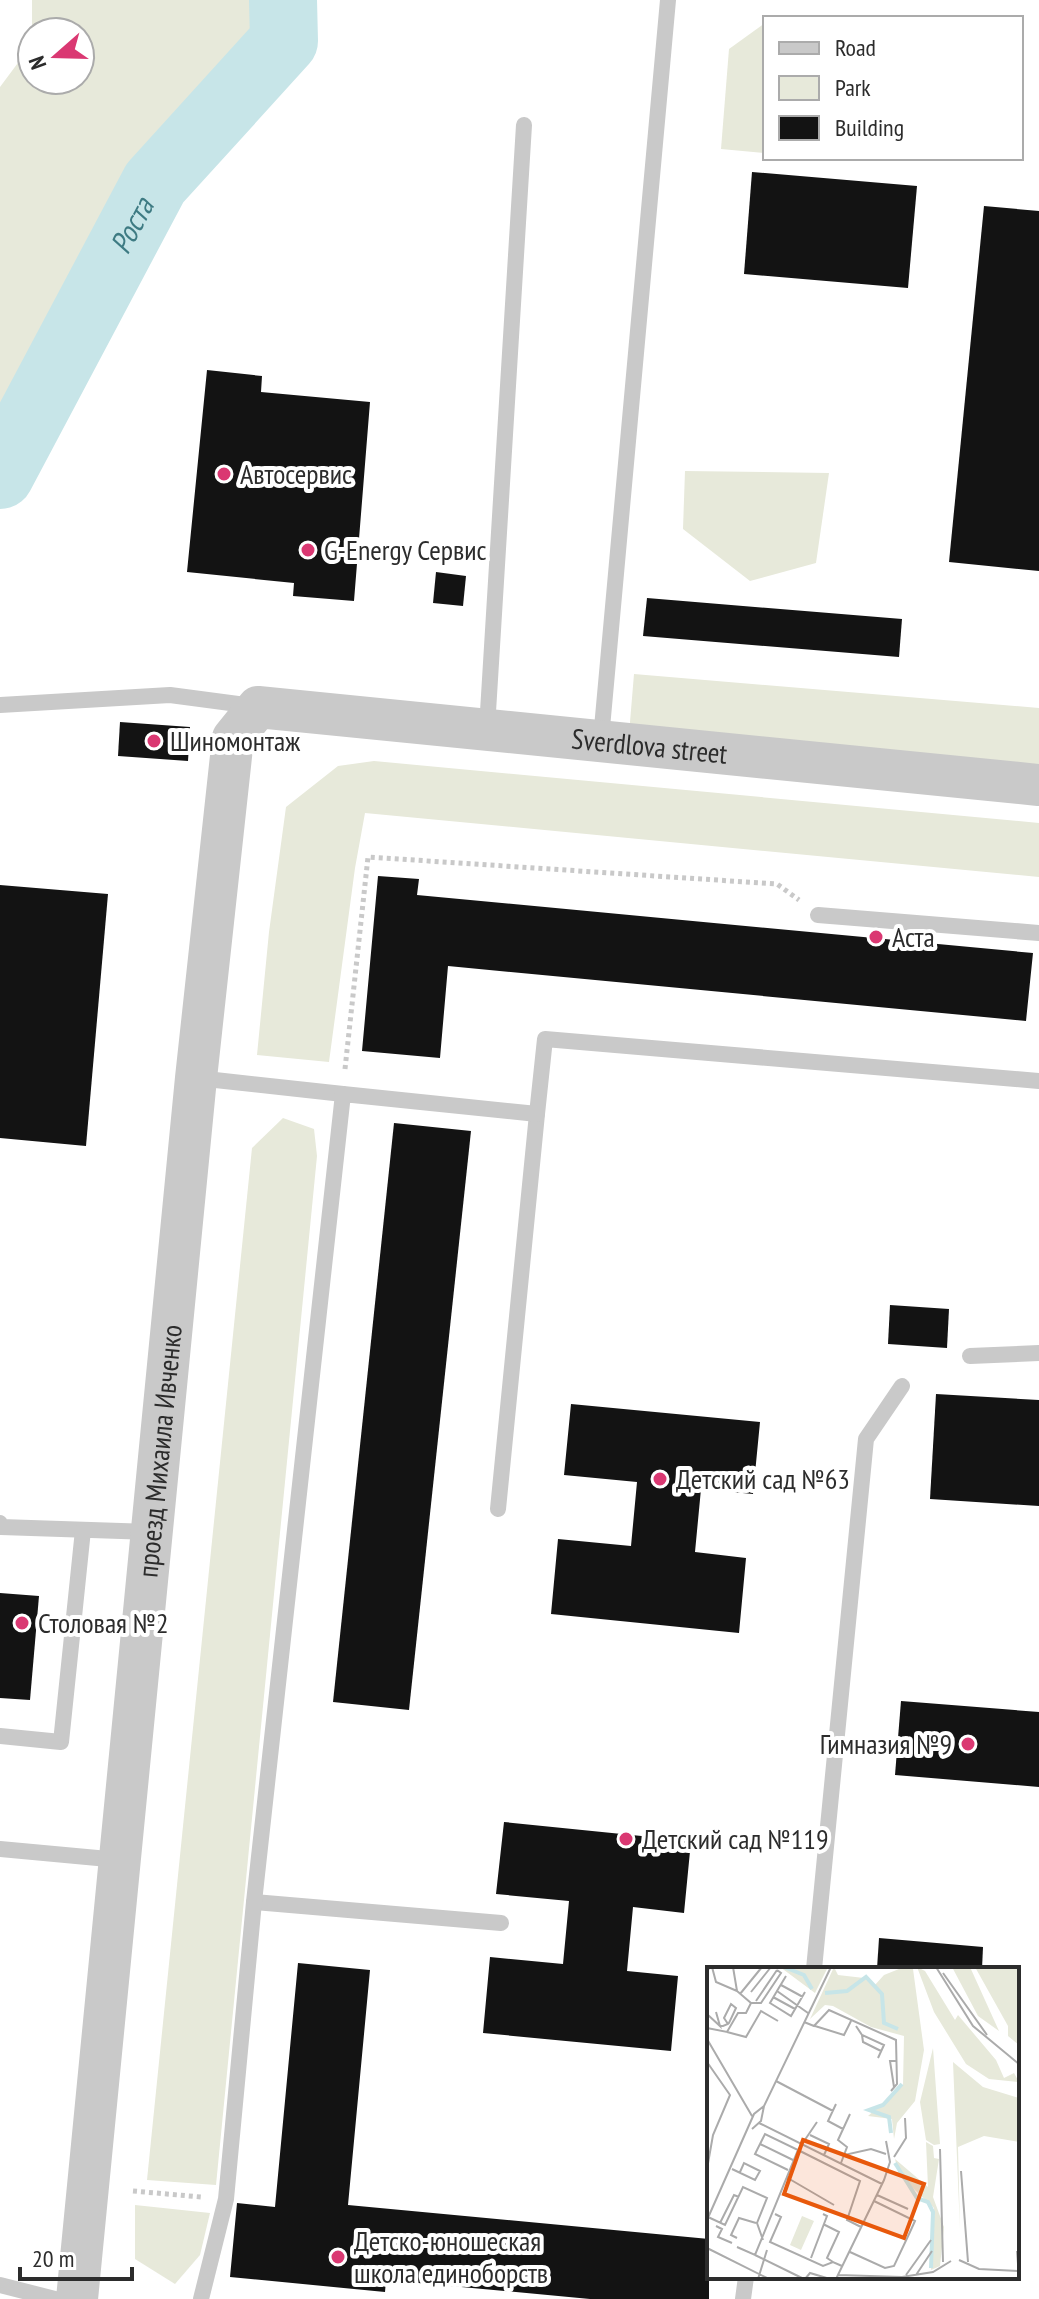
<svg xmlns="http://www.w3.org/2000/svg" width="1039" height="2299" viewBox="0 0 1039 2299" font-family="'PT Sans Narrow',sans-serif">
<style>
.green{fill:#e7e9da}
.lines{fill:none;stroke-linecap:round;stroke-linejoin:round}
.river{stroke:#c7e5e8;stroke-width:68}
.building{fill:#131313}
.path{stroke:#c9c9c9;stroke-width:5;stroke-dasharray:4 4;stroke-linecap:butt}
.service{stroke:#c9c9c9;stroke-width:16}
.tertiary{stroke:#c9c9c9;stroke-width:42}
.poi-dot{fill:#da3872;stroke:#fff;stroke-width:3}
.labels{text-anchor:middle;stroke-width:8;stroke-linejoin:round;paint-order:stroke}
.poi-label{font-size:28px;fill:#2c2c2c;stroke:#fff;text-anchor:start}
.street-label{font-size:28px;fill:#2c2c2c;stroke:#fff}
.water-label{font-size:30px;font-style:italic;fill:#3e7b83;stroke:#fff}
.inset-river{fill:none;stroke:#c7e5e8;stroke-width:4}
.inset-road{fill:none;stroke:#ababab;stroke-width:2}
.view{fill:#e8590c;fill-opacity:0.15;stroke:#e8590c;stroke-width:4}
.inset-edge{fill:none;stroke:#2c2c2c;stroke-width:4}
</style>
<rect width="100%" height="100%" fill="#fff"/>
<!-- green -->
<g class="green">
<polygon points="32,0 264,0 266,32 141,182 0,478 0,87 32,44 32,80 80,80 80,32 32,32"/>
<polygon points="765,23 765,153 721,149 729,49"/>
<polygon points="685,471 829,473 816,563 750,581 683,529"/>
<polygon points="634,674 1039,708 1039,769 629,734"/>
<polygon points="374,761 1039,823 1039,877 365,813 355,868 329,1062 257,1055 269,932 286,807 338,766"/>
<polygon points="283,1118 314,1129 317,1156 216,2185 147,2180 252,1148"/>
<polygon points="135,2205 210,2213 200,2255 175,2284 135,2259"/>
</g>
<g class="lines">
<!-- river -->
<path class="river" id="s1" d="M0,475L155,183L284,41L283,0"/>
</g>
<!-- building -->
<g class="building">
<polygon points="752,172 917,186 908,288 744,274"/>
<polygon points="984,206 1039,211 1039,571 949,562"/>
<polygon points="207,370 262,376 261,392 370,402 354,601 293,596 294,583 187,572"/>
<polygon points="436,572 466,576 463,606 433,603"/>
<polygon points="647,598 902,619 899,657 643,636"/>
<polygon points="120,722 190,727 188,761 118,756"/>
<polygon points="378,876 419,879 417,895 1033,953 1026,1021 448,966 440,1058 362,1051"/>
<polygon points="0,885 108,894 86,1146 0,1138"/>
<polygon points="394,1123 471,1131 409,1710 333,1702"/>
<polygon points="890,1305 949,1309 947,1348 888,1344"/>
<polygon points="936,1394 1039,1400 1039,1506 930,1499"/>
<polygon points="571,1404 760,1422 753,1494 701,1489 695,1552 746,1558 739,1633 551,1614 558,1539 631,1546 637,1482 564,1475"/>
<polygon points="0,1593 39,1596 30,1700 0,1698"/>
<polygon points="901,1701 1039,1712 1039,1787 895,1775"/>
<polygon points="504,1822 691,1841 684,1913 633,1907 627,1971 678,1976 671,2051 483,2033 490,1957 563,1964 569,1901 496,1894"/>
<polygon points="879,1938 983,1947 982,1969 877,1969"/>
<polygon points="298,1963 370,1970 348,2205 709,2239 709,2299 590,2299 386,2280 385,2292 230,2277 237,2203 275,2207"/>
</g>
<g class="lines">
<!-- path -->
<g class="path">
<polyline points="345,1069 368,857 777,884 799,900"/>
<polyline points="133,2191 201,2197"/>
</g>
<!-- service -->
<g class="service">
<polyline points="0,705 170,695 253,706"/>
<polyline points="487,728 524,125"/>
<polyline points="601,739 668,0"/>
<polyline points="818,915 1039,933"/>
<polyline points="197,1078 343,1094"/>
<polyline points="970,1356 1039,1353"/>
<polyline points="498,1509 537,1114"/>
<polyline points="0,1523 1,1527 151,1532"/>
<polyline points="0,1736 61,1742 83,1530"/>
<polyline points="0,1849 119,1860"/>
<polyline points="254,1902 501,1923"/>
<polyline points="814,1969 866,1439 902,1386"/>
<polyline points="0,2285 55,2299"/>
<polyline points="201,2299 226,2199 254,1902 343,1094 537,1114 545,1039 1039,1081"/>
<polyline points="743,2299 746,2277"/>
</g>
<!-- tertiary -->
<path class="tertiary" id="s2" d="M77,2299L196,1078L233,738L258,707L1039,785"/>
</g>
<!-- markers -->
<g class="poi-dot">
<circle cx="224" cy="474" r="8"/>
<circle cx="308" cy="550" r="8"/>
<circle cx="154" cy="741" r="8"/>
<circle cx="876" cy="937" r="8"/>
<circle cx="660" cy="1479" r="8"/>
<circle cx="22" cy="1623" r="8"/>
<circle cx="968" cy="1744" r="8"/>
<circle cx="626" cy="1839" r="8"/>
<circle cx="338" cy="2257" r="8"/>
</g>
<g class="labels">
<!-- poi labels -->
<g class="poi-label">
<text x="240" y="484">Автосервис</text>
<text x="324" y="560">G-Energy Сервис</text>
<text x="170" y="751">Шиномонтаж</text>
<text x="892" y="947">Аста</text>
<text x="676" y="1489">Детский сад №63</text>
<text x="38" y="1633">Столовая №2</text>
<text x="952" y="1754" text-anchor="end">Гимназия №9</text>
<text x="642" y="1849">Детский сад №119</text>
<text x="354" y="2251">Детско-юношеская<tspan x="354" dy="32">школа единоборств</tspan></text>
</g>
<!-- street labels -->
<g class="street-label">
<text dy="10" stroke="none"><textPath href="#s2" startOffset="2002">Sverdlova street</textPath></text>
<text dy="10" stroke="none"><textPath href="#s2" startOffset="852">проезд Михаила Ивченко</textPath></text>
</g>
<!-- water labels -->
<g class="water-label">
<text dy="10" stroke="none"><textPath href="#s1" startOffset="282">Роста</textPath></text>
</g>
</g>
<!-- overview -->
<g transform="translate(707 1967)">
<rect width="312" height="312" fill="#fff"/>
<path d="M73,0H121L108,26ZM127,0L131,8L157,11L167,19L177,8L197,0L206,2L217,83L208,134L190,156L187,172L185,152L161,149L196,118L197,69L164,60L126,39L118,38L103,52ZM210,0L218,4L248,53L251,48L289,93L297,111L307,106L312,115L282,112L259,97L227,45ZM245,0H263L292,64L271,49ZM268,0H312V78L301,69V59ZM226,81L233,177L227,178L219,173L213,135ZM246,95L276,120L312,131V175L277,169L251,180L253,263ZM219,175L226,179L227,191L232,192L226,230L237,260L233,299L224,303L227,241L192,208L188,192L221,220ZM95,249L107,254L94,283L83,278Z" fill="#e7e9da"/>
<path class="inset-river" d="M77,0L97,8L105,22M118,26L140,24L159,10L175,27L177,56L191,62M184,166L182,150L162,143L176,138L195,117M188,196L210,231L221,235L226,245L224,301"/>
<path class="inset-road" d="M229,0L266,59L312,97M1,2L5,0L9,15L30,24M236,6L280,68M79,9L70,24L101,46M74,18L96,30M70,24L63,36L84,49L98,25M44,25L64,0M33,27L55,0M66,30L88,42M49,34L70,3M44,36H54L74,6L70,3M1,48L13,59L9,45M97,55L107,59L122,43L189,73L190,117L184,124M13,59H16L21,57L22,56L29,41L24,37L17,51L21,57M108,59L137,68L144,54M149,59L155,68L177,78L171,91M0,61L20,65L31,46H39L44,36L30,24L26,0M20,65L39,70L54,44L71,54M155,68L156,75L174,84M0,72L45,149M0,95L23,128L6,168L0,202M69,114L126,144M187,120L183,94H190M129,137L121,154L136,162M110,155L91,183L153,214L140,253L154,260M52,156L175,217M45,162L54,154L57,139L124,0M103,168L122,177L117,188M53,177L86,193M233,182L236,295M137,188L140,180L131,173L143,147M187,190L199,171L198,151M134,196L137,188L164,182L179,187M25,202L48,213L53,204L37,196L33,205M254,204L261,295M79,210L127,238M170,228L201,242M68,247L74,250L63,275L116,299L126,295L135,299M1,250L18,258L36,220L60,231L50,256L56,273M0,253L47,147L57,139M13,256L27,228L32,230M116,257L132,265L120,291L126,295M9,259L15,262L11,270L25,276M30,271L24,268L32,251L49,256M30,280L48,288L91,183L58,167L48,187L81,203M0,281L62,312M310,284L312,310M143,285L178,301L187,299L203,265L208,254L167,234M48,288L97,312M104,291L120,249L116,247M252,293L272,302L312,304M131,308L195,310L226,305L244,294M199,308L224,273M209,308L225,284M51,312L60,283M98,312L103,306L123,312M129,312L177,213L183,195L179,174"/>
<path class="view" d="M96,173L217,217L197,271L77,227Z"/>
<rect width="312" height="312" class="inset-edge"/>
</g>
<!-- legend -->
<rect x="763" y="16" width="260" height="144" fill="#ffffff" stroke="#ababab" stroke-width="2"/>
<rect x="779" y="42" width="40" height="12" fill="#c9c9c9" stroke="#ababab" stroke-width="2"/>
<text x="835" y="56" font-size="24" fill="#2c2c2c">Road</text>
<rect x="779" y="76" width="40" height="24" fill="#e7e9da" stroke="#ababab" stroke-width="2"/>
<text x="835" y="96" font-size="24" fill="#2c2c2c">Park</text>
<rect x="779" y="116" width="40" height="24" fill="#131313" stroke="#ababab" stroke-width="2"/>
<text x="835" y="136" font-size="24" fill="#2c2c2c">Building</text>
<!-- north arrow -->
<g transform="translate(56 56) rotate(250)"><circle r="38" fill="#ffffff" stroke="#ababab" stroke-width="2"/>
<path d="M0-6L14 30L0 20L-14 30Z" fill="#da3872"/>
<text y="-12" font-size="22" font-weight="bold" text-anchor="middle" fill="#2c2c2c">N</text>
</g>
<!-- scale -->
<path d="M20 2267v12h112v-12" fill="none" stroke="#2c2c2c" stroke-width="4"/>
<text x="32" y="2267" font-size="24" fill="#2c2c2c" stroke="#ffffff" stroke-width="6" paint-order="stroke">20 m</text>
</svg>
